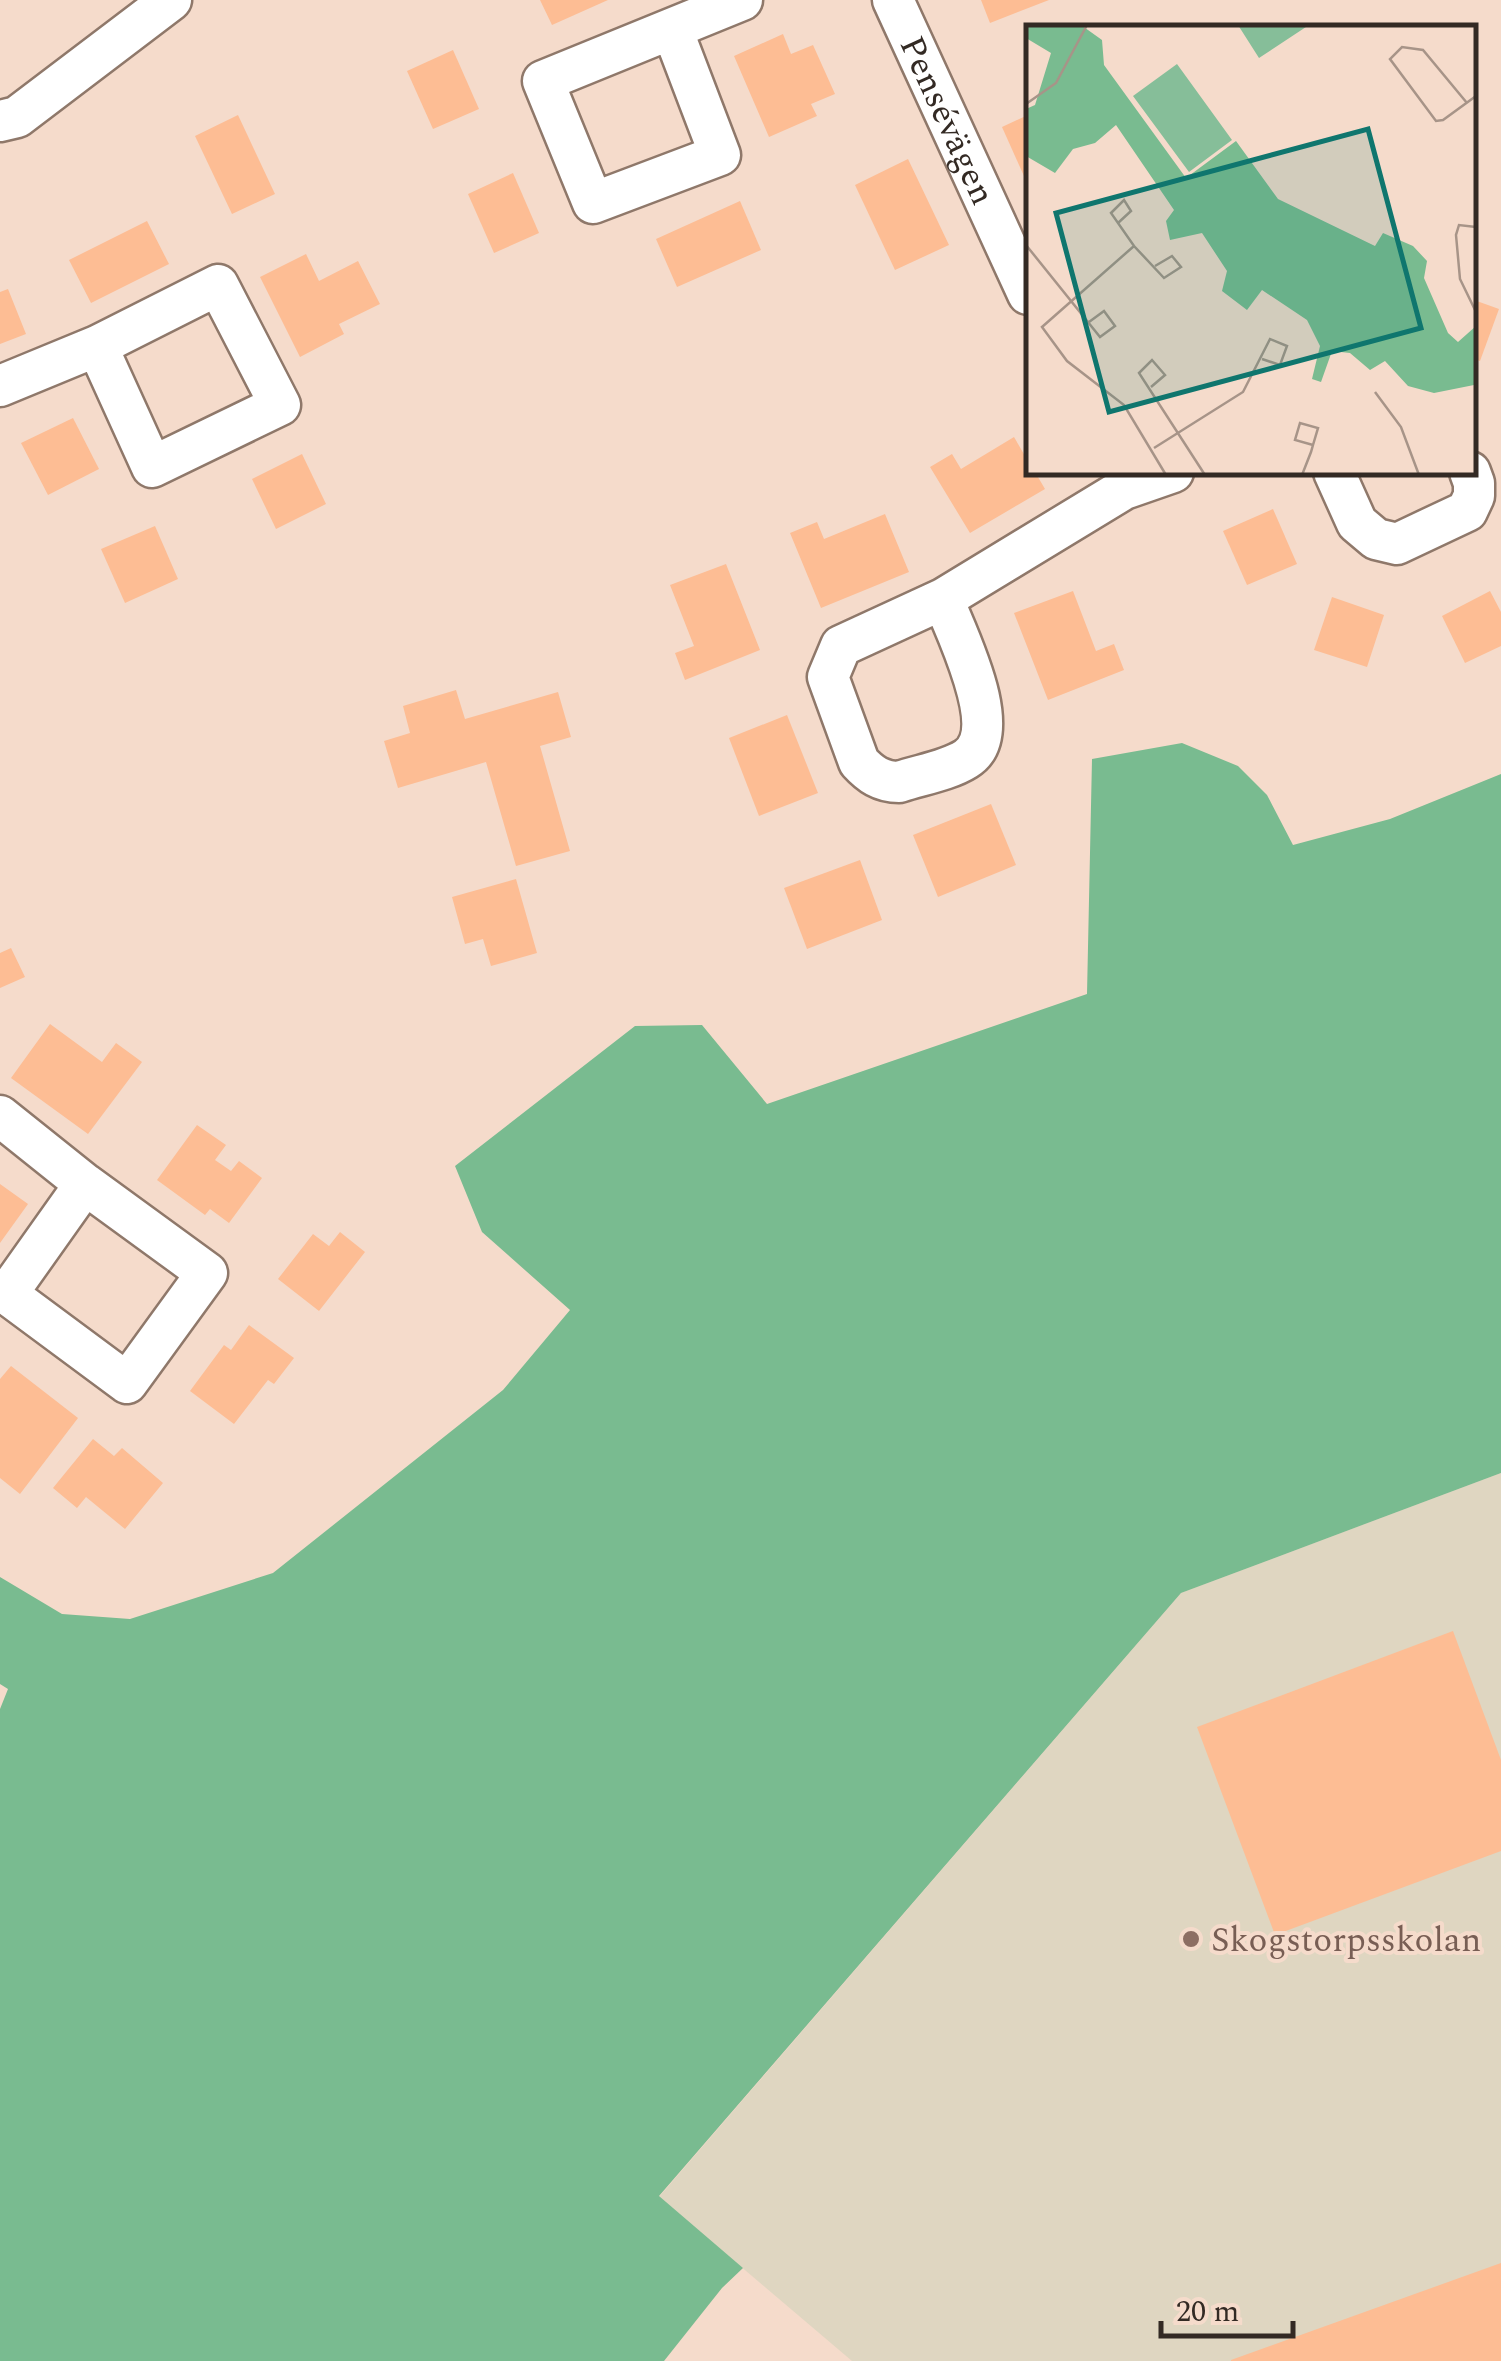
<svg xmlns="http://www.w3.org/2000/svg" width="1501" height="2361" viewBox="0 0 1501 2361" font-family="Spectral,serif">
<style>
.education{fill:#dfd6c1}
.forest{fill:#79bb90}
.building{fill:#fdbd94}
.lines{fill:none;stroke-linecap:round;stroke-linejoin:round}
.minor-casing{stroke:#8f786a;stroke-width:45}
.minor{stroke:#fff;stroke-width:40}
.education-dot{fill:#8d6e63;stroke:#f5dbcb;stroke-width:4}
.labels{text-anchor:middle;stroke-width:8;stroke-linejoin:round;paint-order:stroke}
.street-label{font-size:35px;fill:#332a24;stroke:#f5dbcb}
.education-label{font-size:35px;fill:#785e54;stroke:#f5dbcb;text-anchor:start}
.inset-road{fill:none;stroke:#a79488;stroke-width:2.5}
.view{fill:#0f766e;fill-opacity:0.15;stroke:#0f766e;stroke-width:5}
.inset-edge{fill:none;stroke:#332a24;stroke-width:5}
</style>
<rect width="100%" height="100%" fill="#f5dbcb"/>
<!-- education -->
<polygon class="education" points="1501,1473 1501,2361 852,2361 659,2197 1181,1593"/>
<!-- forest -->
<polygon class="forest" points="1182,743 1238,766 1267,795 1293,845 1390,819 1501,774 1501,1473 1181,1593 659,2196 743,2268 722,2288 664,2361 0,2361 0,1709 8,1689 0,1684 0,1577 62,1614 130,1619 273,1573 503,1390 570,1310 482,1232 455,1166 635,1026 702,1025 767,1104 1087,994 1092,759"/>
<!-- building -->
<g class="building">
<polygon points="540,0 608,0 552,25"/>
<polygon points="981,0 1049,0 990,23"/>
<polygon points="783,34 791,54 813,45 835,94 811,104 817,116 769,137 734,56"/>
<polygon points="453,50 479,109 433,129 407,71"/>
<polygon points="238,115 275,194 232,214 195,136"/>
<polygon points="1028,115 1028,185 1002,127"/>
<polygon points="908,159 949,245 895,270 855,185"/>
<polygon points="513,173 539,233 494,253 468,194"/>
<polygon points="740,201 761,250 677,287 656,239"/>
<polygon points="147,221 169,264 91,303 69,260"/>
<polygon points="306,254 319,281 358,261 380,304 339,324 344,334 300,357 260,277"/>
<polygon points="8,289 26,334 0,344 0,292"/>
<polygon points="1474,300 1499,309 1480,361 1474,359"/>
<polygon points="73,418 99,469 48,495 21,443"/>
<polygon points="1014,437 1028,461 1028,472 1035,472 1045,489 970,533 930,467 952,454 961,469"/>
<polygon points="302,454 326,504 276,529 252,479"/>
<polygon points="1273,509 1297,564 1247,585 1223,531"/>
<polygon points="885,514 909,572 821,608 790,533 817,522 824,539"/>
<polygon points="155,526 178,579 125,603 101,549"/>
<polygon points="726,564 760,650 685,680 675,653 694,646 670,585"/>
<polygon points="1073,591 1096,651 1114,644 1124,670 1048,700 1014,613"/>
<polygon points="1490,591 1501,612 1501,646 1465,663 1442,616"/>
<polygon points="1332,597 1384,615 1367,667 1314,650"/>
<polygon points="456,690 465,719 558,692 571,737 540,746 570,851 516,866 486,762 398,788 384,741 410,733 403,706"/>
<polygon points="787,715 818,793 759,816 729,738"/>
<polygon points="991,804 1016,865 938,897 913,835"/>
<polygon points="860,860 882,920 807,949 784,888"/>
<polygon points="516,879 537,953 491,966 483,939 465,944 452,897"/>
<polygon points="11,948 25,977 0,988 0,953"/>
<polygon points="50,1024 102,1062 116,1043 142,1062 88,1134 11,1078"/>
<polygon points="197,1125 226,1145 215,1160 231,1171 239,1161 262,1178 229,1223 210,1209 205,1215 157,1180"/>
<polygon points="0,1184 28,1204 0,1243"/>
<polygon points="340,1232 365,1252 319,1311 278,1279 313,1234 329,1246"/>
<polygon points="249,1325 294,1358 274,1384 268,1380 234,1424 190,1391 224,1345 231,1350"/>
<polygon points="11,1366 78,1418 20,1494 0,1478 0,1379"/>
<polygon points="93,1439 114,1456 122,1448 163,1483 125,1529 86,1497 77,1508 53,1488"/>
<polygon points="1453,1631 1501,1760 1501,1851 1275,1935 1197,1727"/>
<polygon points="1501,2263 1501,2361 1231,2361 1231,2360"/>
</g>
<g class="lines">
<!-- minor casing -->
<g class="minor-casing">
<g id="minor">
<path id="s1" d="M893,0L1028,294"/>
<polyline points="672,29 720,155 593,203 543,81 742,0"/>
<polyline points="0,121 17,117 171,0"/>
<polyline points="0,386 97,346 218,285 280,405 152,467 97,346"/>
<polyline points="1334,472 1357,523 1376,539 1397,544 1467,511 1474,496 1474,483 1470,472"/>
<path d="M943,599C956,633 1008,733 966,759C947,771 919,775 899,782C881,782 870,774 859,762L828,677L841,646L943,599L1124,489L1173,472"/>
<polyline points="0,1116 85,1184 207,1273 127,1383 7,1294 85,1184"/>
</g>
</g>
<!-- minor -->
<use href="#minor" class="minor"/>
</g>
<!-- markers -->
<circle class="education-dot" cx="1191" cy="1939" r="10"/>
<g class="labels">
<!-- street labels -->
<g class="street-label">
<text dy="12" stroke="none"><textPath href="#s1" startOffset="132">Pensévägen</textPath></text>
</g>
<!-- education labels -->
<g class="education-label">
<text x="1211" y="1951">Skogstorpsskolan</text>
</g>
</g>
<!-- overview -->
<g transform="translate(1026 25)">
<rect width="450" height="450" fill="#f5dbcb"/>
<path d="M212,0H283L233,33ZM151,39L206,115L163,147L107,71Z" fill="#86be99"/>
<path d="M0,0H55L76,15L78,40L160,153L210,116L252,174L349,221L357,208L387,221L401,236L398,253L422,308L432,317L450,301L448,360L408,368L382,361L359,336L344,345L324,328L306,326L295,357L286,354L294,321L281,295L236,265L221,285L196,266L201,246L176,208L144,215L140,196L148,185L90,100L69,118L47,124L29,148L0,131V84L9,80L25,28L0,13Z" fill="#79bb90"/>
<path class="inset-road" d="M441,78L397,25L376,22L364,34L410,96L417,95L450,71M0,79L30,58L61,0M92,198L105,186L98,175L85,188L108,221L138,253L155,242L146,231L129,241M450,202L433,200L430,210L434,254L450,287M0,220L74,312L89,301L78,286L63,297M108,221L16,302L41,336L98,380L140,450M125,362L139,350L126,335L113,348L179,450M349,367L375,402L393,450M128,423L217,367L244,314L261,321L254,340L236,334M276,450L285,427L287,420L292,403L274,398L269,415L287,420"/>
<path class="view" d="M342,104L395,303L83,387L30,188Z"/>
<rect width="450" height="450" class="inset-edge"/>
</g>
<!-- scale -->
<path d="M1161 2321v15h132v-15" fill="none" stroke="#332a24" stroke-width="5"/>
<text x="1176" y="2321" font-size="30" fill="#332a24" stroke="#f5dbcb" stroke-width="8" paint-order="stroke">20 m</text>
</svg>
